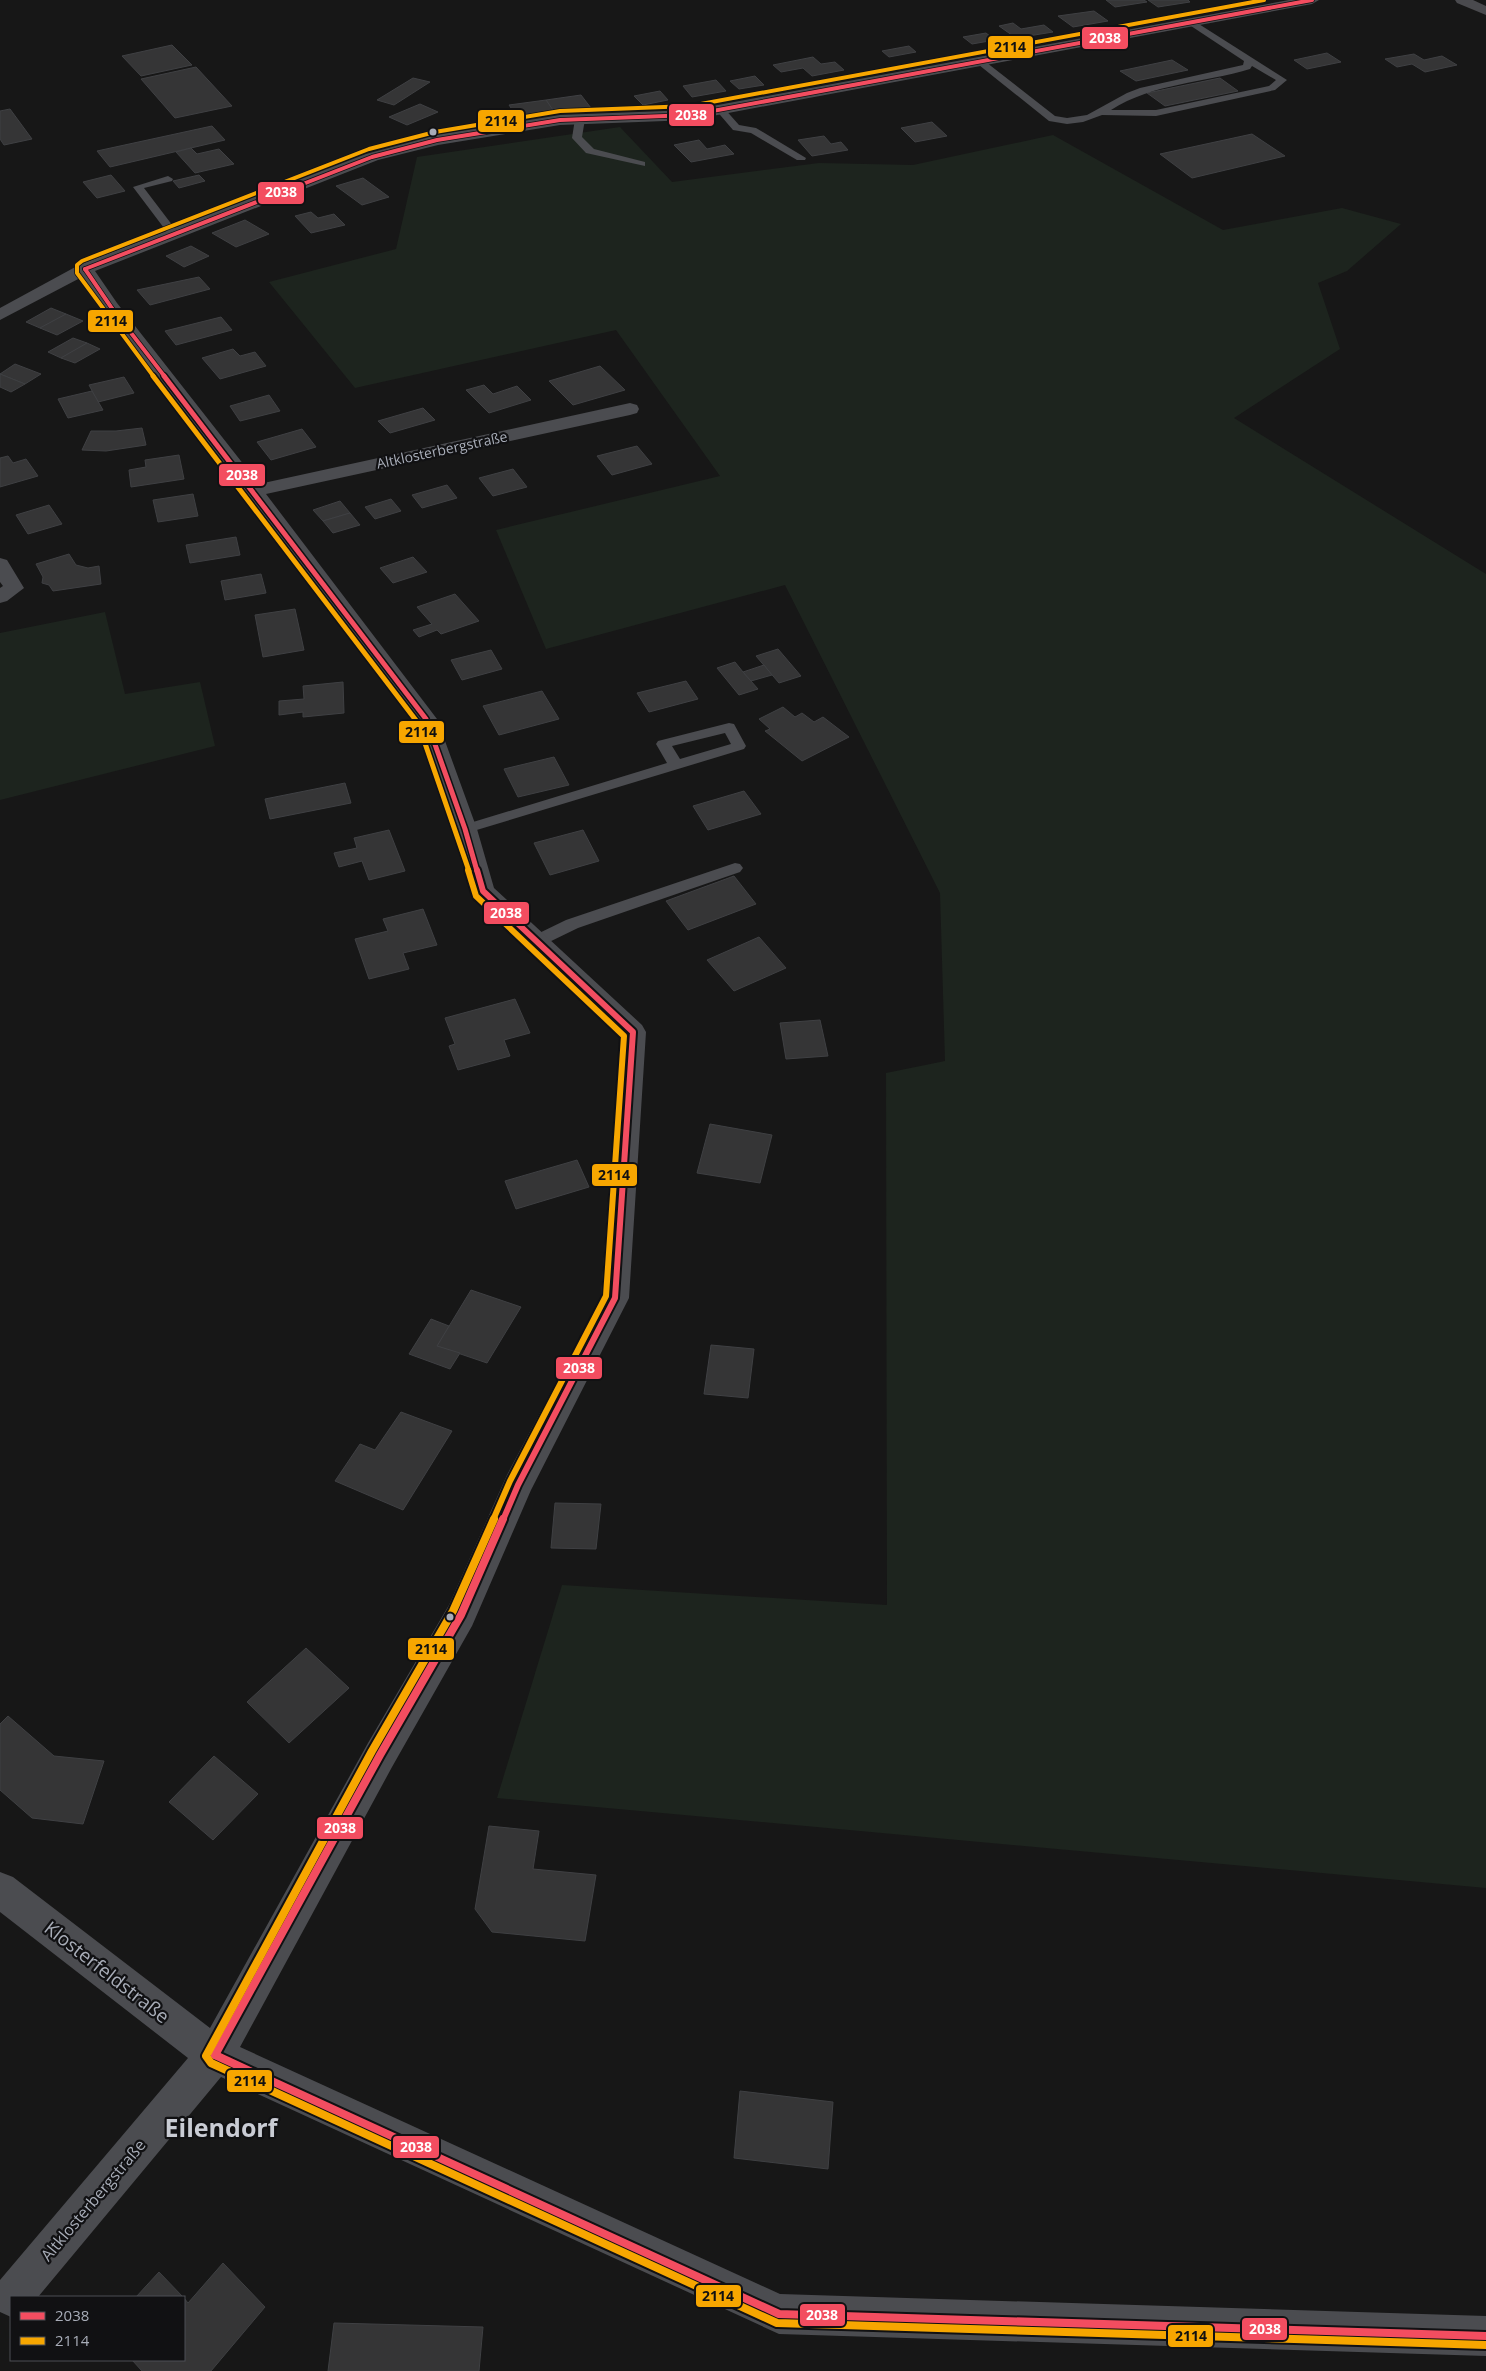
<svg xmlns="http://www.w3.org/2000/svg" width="1486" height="2371" viewBox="0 0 1486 2371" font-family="'Open Sans',sans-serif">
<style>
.green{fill:#1d241e}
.building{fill:#353536;stroke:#3f4043}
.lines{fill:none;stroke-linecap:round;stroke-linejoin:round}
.lane{fill:#4b4c50;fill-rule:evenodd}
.street{fill:#4b4c50;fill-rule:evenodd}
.secondary{fill:#4a4a4e;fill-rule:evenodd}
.bus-1-far3-casing{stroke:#111113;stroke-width:5.5}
.bus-1-far2-casing{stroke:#111113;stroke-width:8}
.bus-1-far1-casing{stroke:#111113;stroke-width:10}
.bus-1-casing{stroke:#111113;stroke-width:12}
.bus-2-far3-casing{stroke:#111113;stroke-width:5.5}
.bus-2-far2-casing{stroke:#111113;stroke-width:8}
.bus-2-far1-casing{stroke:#111113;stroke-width:10}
.bus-2-casing{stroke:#111113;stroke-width:12}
.bus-1-far3{stroke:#f34d60;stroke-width:4}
.bus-1-far2{stroke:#f34d60;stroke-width:5}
.bus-1-far1{stroke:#f34d60;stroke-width:6}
.bus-1{stroke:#f34d60;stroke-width:8}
.bus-2-far3{stroke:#f7a600;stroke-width:4}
.bus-2-far2{stroke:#f7a600;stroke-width:5}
.bus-2-far1{stroke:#f7a600;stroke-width:6}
.bus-2{stroke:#f7a600;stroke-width:8}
.bus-dot{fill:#a8adb8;stroke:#111113;stroke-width:2}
.labels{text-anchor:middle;stroke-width:4.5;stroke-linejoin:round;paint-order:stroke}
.far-street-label{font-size:14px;fill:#a8adb8;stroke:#111113}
.street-label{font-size:16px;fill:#a8adb8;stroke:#111113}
.near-street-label{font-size:19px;fill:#a8adb8;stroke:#111113}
.near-district-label{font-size:25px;font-weight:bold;fill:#c9ccd4;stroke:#111113}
.line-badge{stroke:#111113;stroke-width:2}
.badge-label{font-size:14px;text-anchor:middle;font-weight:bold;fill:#fff}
.pale-badge-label{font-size:14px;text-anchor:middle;font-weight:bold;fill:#111}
</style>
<rect width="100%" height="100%" fill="#171717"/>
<!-- green -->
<g class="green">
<polygon points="620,127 672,182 819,163 913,165 1053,135 1223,230 1342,208 1401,224 1347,271 1318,283 1340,349 1234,418 1486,574 1486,1888 497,1798 562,1585 887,1605 886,1073 945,1061 940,893 785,585 546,649 496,530 720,476 616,330 355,388 269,282 396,249 417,157"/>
<polygon points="105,612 125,694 200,682 215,746 0,800 0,633"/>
</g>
<!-- building -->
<g class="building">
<polygon points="1106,0 1144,0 1147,2 1115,7"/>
<polygon points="1148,0 1188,0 1190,2 1158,7"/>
<polygon points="1094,11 1108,21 1073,27 1058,16"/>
<polygon points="1013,23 1021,29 1044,25 1053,32 1016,38 999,26"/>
<polygon points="986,33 995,40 972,44 963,37"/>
<polygon points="172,45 192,65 141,76 122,56"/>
<polygon points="909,46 916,52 889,57 882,51"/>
<polygon points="1327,53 1341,62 1307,69 1294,60"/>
<polygon points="1414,54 1424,60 1442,56 1457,65 1425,72 1412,64 1397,67 1385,59"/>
<polygon points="813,57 821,64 835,62 844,70 812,76 803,68 781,72 773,65"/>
<polygon points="1172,60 1188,70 1136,81 1120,71"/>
<polygon points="196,67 232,106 175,118 141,79"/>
<polygon points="755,76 764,85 739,89 730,81"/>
<polygon points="413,78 430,82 394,105 377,100"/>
<polygon points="1220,78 1238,91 1165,106 1147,93"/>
<polygon points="716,80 726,91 692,97 683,86"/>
<polygon points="660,91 668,100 643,105 634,96"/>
<polygon points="581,95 591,108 555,113 546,100"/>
<polygon points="546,100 555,113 518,118 509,105"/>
<polygon points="420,104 438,112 407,125 389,117"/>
<polygon points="10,109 32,139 4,145 0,139 0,111"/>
<polygon points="932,122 947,136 915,142 901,128"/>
<polygon points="212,126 225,140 110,167 97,151"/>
<polygon points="1252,134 1285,156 1192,178 1160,154"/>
<polygon points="824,136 831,144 841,142 848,150 812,156 798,140"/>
<polygon points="699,140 707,149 725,145 734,154 691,162 674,145"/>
<polygon points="191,148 197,154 219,149 234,164 195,173 176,152"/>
<polygon points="111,175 125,191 97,198 83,182"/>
<polygon points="199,175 205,181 179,188 173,181"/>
<polygon points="363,178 389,197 362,205 336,186"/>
<polygon points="311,212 318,218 334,214 345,225 311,233 295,216"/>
<polygon points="245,220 269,234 236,247 212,233"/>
<polygon points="191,246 209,256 184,267 166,256"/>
<polygon points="199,277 210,289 150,305 137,290"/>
<polygon points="51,308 66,314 40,328 26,322"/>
<polygon points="66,314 83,321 57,335 40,328"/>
<polygon points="221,317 232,330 176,345 165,331"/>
<polygon points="73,338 87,343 61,358 48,352"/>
<polygon points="87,343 100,349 75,363 61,358"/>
<polygon points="233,349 240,356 255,352 266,366 220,379 202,358"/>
<polygon points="15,364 41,374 25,384 0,374"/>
<polygon points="600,366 625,390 573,405 549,381"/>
<polygon points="0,374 25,384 11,392 0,387"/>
<polygon points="124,377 134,393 98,402 89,385"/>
<polygon points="484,385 493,394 517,386 531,400 489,413 466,390"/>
<polygon points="92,391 103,410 68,418 58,399"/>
<polygon points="269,395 280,411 240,421 230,406"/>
<polygon points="423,408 435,420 390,433 378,421"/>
<polygon points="142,428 146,445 106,451 82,450 91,431 116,431"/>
<polygon points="302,429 316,447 271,460 257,442"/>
<polygon points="637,446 652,464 612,475 597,456"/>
<polygon points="179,455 184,479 131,487 129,470 146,467 145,460"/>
<polygon points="8,456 13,463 26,459 38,476 0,487 0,458"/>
<polygon points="513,469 527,487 493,496 479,478"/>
<polygon points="447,485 457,498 422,508 412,495"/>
<polygon points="193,494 198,516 158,522 153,500"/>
<polygon points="391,499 401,511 375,519 365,507"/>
<polygon points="340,501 350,513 323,521 313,510"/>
<polygon points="49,505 62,524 28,534 16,515"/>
<polygon points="350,513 360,525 333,533 323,521"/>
<polygon points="236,537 240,555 190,563 186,545"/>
<polygon points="69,554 76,565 88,568 99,566 101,584 53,591 49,585 42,583 43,577 36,564"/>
<polygon points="413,557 427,572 393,583 380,568"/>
<polygon points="261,574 266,593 225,600 221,581"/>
<polygon points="455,594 479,621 441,634 437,630 419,637 413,630 432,624 417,607"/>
<polygon points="295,609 304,650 263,657 255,615"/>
<polygon points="778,649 801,676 779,683 756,656"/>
<polygon points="491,650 502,669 462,680 451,660"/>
<polygon points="735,662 743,672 758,689 739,695 717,668"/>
<polygon points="764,665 772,675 751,681 743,672"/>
<polygon points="686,681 698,699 649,712 637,693"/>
<polygon points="343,682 344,713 303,717 303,712 279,715 279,701 304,699 303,686"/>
<polygon points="542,691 559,719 499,735 483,706"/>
<polygon points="783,707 795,717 802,713 814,722 823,717 849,737 802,761 765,731 770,729 759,719"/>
<polygon points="554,757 569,785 518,797 504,769"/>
<polygon points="345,783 351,803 270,819 265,799"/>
<polygon points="744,791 761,814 708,830 693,806"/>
<polygon points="389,830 405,871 369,880 362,861 339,867 334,853 357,848 354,838"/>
<polygon points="583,830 599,861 550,875 534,843"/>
<polygon points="734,876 756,904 688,930 666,901"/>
<polygon points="423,909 437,945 403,953 409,969 369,979 355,939 388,931 383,919"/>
<polygon points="759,937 786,968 734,991 707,960"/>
<polygon points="515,999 530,1033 504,1040 510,1056 458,1070 449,1046 455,1044 445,1018"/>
<polygon points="820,1020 828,1056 786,1059 780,1023"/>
<polygon points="710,1124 772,1135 760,1183 697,1173"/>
<polygon points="577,1160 589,1187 516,1209 505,1181"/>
<polygon points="471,1290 521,1307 487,1363 437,1346"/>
<polygon points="431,1319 449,1326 437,1346 460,1353 450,1369 409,1354"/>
<polygon points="711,1345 754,1349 748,1398 704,1394"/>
<polygon points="401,1412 452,1431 403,1510 335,1481 360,1444 375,1450"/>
<polygon points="555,1503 601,1504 596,1549 551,1548"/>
<polygon points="306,1648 349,1688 289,1743 247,1702"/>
<polygon points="8,1716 54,1756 104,1761 83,1824 32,1818 0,1790 0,1724"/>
<polygon points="214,1756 258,1794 213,1840 169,1802"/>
<polygon points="489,1826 539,1831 533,1869 596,1875 585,1941 492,1932 475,1909"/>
<polygon points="740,2091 833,2102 828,2169 734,2158"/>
<polygon points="223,2263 265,2307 211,2371 142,2371 132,2360 184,2360 184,2298 188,2303"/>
<polygon points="159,2272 183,2297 136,2297"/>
<polygon points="334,2323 483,2327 479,2371 328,2371"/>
</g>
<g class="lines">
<!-- lane -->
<g class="lane">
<path d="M1191,19L1287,80L1275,90L1156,116L1102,115L1083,122L1067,124L1049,121L974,61L982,59L1055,116L1067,118L1087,115L1127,93L1140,88L1243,65L1244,61L1188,24L1187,22ZM1252,66L1276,80L1269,86L1156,110H1111C1153,83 1204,83 1250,69Z"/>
<polygon points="720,106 723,107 739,125 756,128 806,158 805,160 797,160 751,133 733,130 715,109"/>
<polygon points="580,116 585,119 582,137 594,149 645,162 645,166 586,153 572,138 575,119"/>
<polygon points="168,176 173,179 172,181 144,188 179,234 174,237 170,236 133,187"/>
<path d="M729,723L734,724L746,746L744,749L470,832H460L458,829L460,826L667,763L656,744L658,741ZM725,733L731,744L680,759L672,746Z"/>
<polygon points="735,863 740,864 743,868 740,872 578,928 543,945 531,945 529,941 531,937 566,920"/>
</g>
<!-- street -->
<g class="street">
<polygon points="1289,0 1319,0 1312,4 691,120 560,125 438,145 378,160 95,271 117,303 259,484 630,403 637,405 639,409 637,413 630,415 266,494 437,719 477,829 494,888 642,1025 646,1032 629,1298 531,1490 472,1626 392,1767 240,2047 780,2294 1486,2316 1486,2356 779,2334 221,2077 38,2297 11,2297 11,2317 0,2312 0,2280 188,2058 0,1912 0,1872 13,1877 210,2028 368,1743 449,1605 507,1475 601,1298 620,1035 474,897 415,720 247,495 105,311 82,277 0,320 0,308 79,265 366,154 437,135 560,115 691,110"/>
<polygon points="0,558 7,560 24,588 7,601 0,603 0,588 3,586 0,582"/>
</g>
<!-- secondary -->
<polygon class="secondary" points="1455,0 1473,0 1486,6 1486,15 1457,3"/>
<!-- bus-1-far3 casing -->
<g class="bus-1-far3-casing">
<g id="bus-1-far3">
<polyline points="85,269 111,307 165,377"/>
<polyline points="85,269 372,157 437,140 560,120 691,115 1312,0"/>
</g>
</g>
<!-- bus-1-far2 casing -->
<g class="bus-1-far2-casing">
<polyline id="bus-1-far2" points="164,376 426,719 465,829 477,871"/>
</g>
<!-- bus-1-far1 casing -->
<g class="bus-1-far1-casing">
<polyline id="bus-1-far1" points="477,870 483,891 633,1032 615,1298 518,1485 503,1520"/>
</g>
<!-- bus-1 casing -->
<g class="bus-1-casing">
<g id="bus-1">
<polyline points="215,2055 380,1755 461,1615 503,1519"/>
<polyline points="215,2055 779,2314 1486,2336"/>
</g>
</g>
<!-- bus-2-far3 casing -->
<g class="bus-2-far3-casing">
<polyline id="bus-2-far3" points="154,377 77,273 77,265 82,261 369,149 435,132 560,111 690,106 1264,0"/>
</g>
<!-- bus-2-far2 casing -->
<g class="bus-2-far2-casing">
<polyline id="bus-2-far2" points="153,376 418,723 469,871"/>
</g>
<!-- bus-2-far1 casing -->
<g class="bus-2-far1-casing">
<polyline id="bus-2-far1" points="468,870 476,896 624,1036 606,1296 510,1481 493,1520"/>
</g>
<!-- bus-2 casing -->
<g class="bus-2-casing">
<polyline id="bus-2" points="494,1519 453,1611 372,1751 206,2056 211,2063 777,2323 1486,2345"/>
</g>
<!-- bus-1-far3 -->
<use href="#bus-1-far3" class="bus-1-far3"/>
<!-- bus-1-far2 -->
<use href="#bus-1-far2" class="bus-1-far2"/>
<!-- bus-1-far1 -->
<use href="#bus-1-far1" class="bus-1-far1"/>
<!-- bus-1 -->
<use href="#bus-1" class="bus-1"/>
<!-- bus-2-far3 -->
<use href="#bus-2-far3" class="bus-2-far3"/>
<!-- bus-2-far2 -->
<use href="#bus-2-far2" class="bus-2-far2"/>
<!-- bus-2-far1 -->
<use href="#bus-2-far1" class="bus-2-far1"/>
<!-- bus-2 -->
<use href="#bus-2" class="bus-2"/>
</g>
<!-- markers -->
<g class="bus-dot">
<circle cx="433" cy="132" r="4.5"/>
<circle cx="450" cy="1617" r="4.5"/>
</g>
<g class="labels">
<!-- far-street labels -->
<g class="far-street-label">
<text transform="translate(442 450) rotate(-12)" y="5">Altklosterbergstraße</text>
</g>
<!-- street labels -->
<g class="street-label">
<text transform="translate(93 2200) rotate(-50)" y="6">Altklosterbergstraße</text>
</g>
<!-- near-street labels -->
<g class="near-street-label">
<text transform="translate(107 1972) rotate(38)" y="7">Klosterfeldstraße</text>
</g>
<!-- near-district labels -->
<g class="near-district-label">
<text x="221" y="2137">Eilendorf</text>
</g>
</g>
<g class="line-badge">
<rect x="1081" y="26" width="48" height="24" rx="5" fill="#f34d60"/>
<rect x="987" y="35" width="47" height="24" rx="5" fill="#f7a600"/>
<rect x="668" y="103" width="47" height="24" rx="5" fill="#f34d60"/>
<rect x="477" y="109" width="48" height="24" rx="5" fill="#f7a600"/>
<rect x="257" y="181" width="48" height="24" rx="5" fill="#f34d60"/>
<rect x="87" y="309" width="47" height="24" rx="5" fill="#f7a600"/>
<rect x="218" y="463" width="48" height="24" rx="5" fill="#f34d60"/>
<rect x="398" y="720" width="47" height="24" rx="5" fill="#f7a600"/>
<rect x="483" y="901" width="47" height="24" rx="5" fill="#f34d60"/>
<rect x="591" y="1163" width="47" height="24" rx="5" fill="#f7a600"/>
<rect x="555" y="1356" width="48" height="24" rx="5" fill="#f34d60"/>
<rect x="407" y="1637" width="48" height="24" rx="5" fill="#f7a600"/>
<rect x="316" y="1816" width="48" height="24" rx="5" fill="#f34d60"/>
<rect x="226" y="2069" width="47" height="24" rx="5" fill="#f7a600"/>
<rect x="392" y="2135" width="48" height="24" rx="5" fill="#f34d60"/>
<rect x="695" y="2284" width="47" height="24" rx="5" fill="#f7a600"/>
<rect x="799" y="2303" width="47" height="24" rx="5" fill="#f34d60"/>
<rect x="1241" y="2317" width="47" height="24" rx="5" fill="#f34d60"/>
<rect x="1167" y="2324" width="47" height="24" rx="5" fill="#f7a600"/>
</g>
<g class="badge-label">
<text x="1105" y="43">2038</text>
<text x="691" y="120">2038</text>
<text x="281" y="197">2038</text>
<text x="242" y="480">2038</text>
<text x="506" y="918">2038</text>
<text x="579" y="1373">2038</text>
<text x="340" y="1833">2038</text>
<text x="416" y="2152">2038</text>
<text x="822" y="2320">2038</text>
<text x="1265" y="2334">2038</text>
</g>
<g class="pale-badge-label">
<text x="1010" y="52">2114</text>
<text x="501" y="126">2114</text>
<text x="111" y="326">2114</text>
<text x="421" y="737">2114</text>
<text x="614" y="1180">2114</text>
<text x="431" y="1654">2114</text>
<text x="250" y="2086">2114</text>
<text x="718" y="2301">2114</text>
<text x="1191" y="2341">2114</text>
</g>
<!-- legend -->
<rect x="10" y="2296" width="175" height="65" fill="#111113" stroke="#4d4f55"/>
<rect x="20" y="2312" width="25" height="8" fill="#f34d60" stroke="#4d4f55"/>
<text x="55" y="2321" font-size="15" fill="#a8adb8">2038</text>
<rect x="20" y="2337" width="25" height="8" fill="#f7a600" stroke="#4d4f55"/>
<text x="55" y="2346" font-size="15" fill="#a8adb8">2114</text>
</svg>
